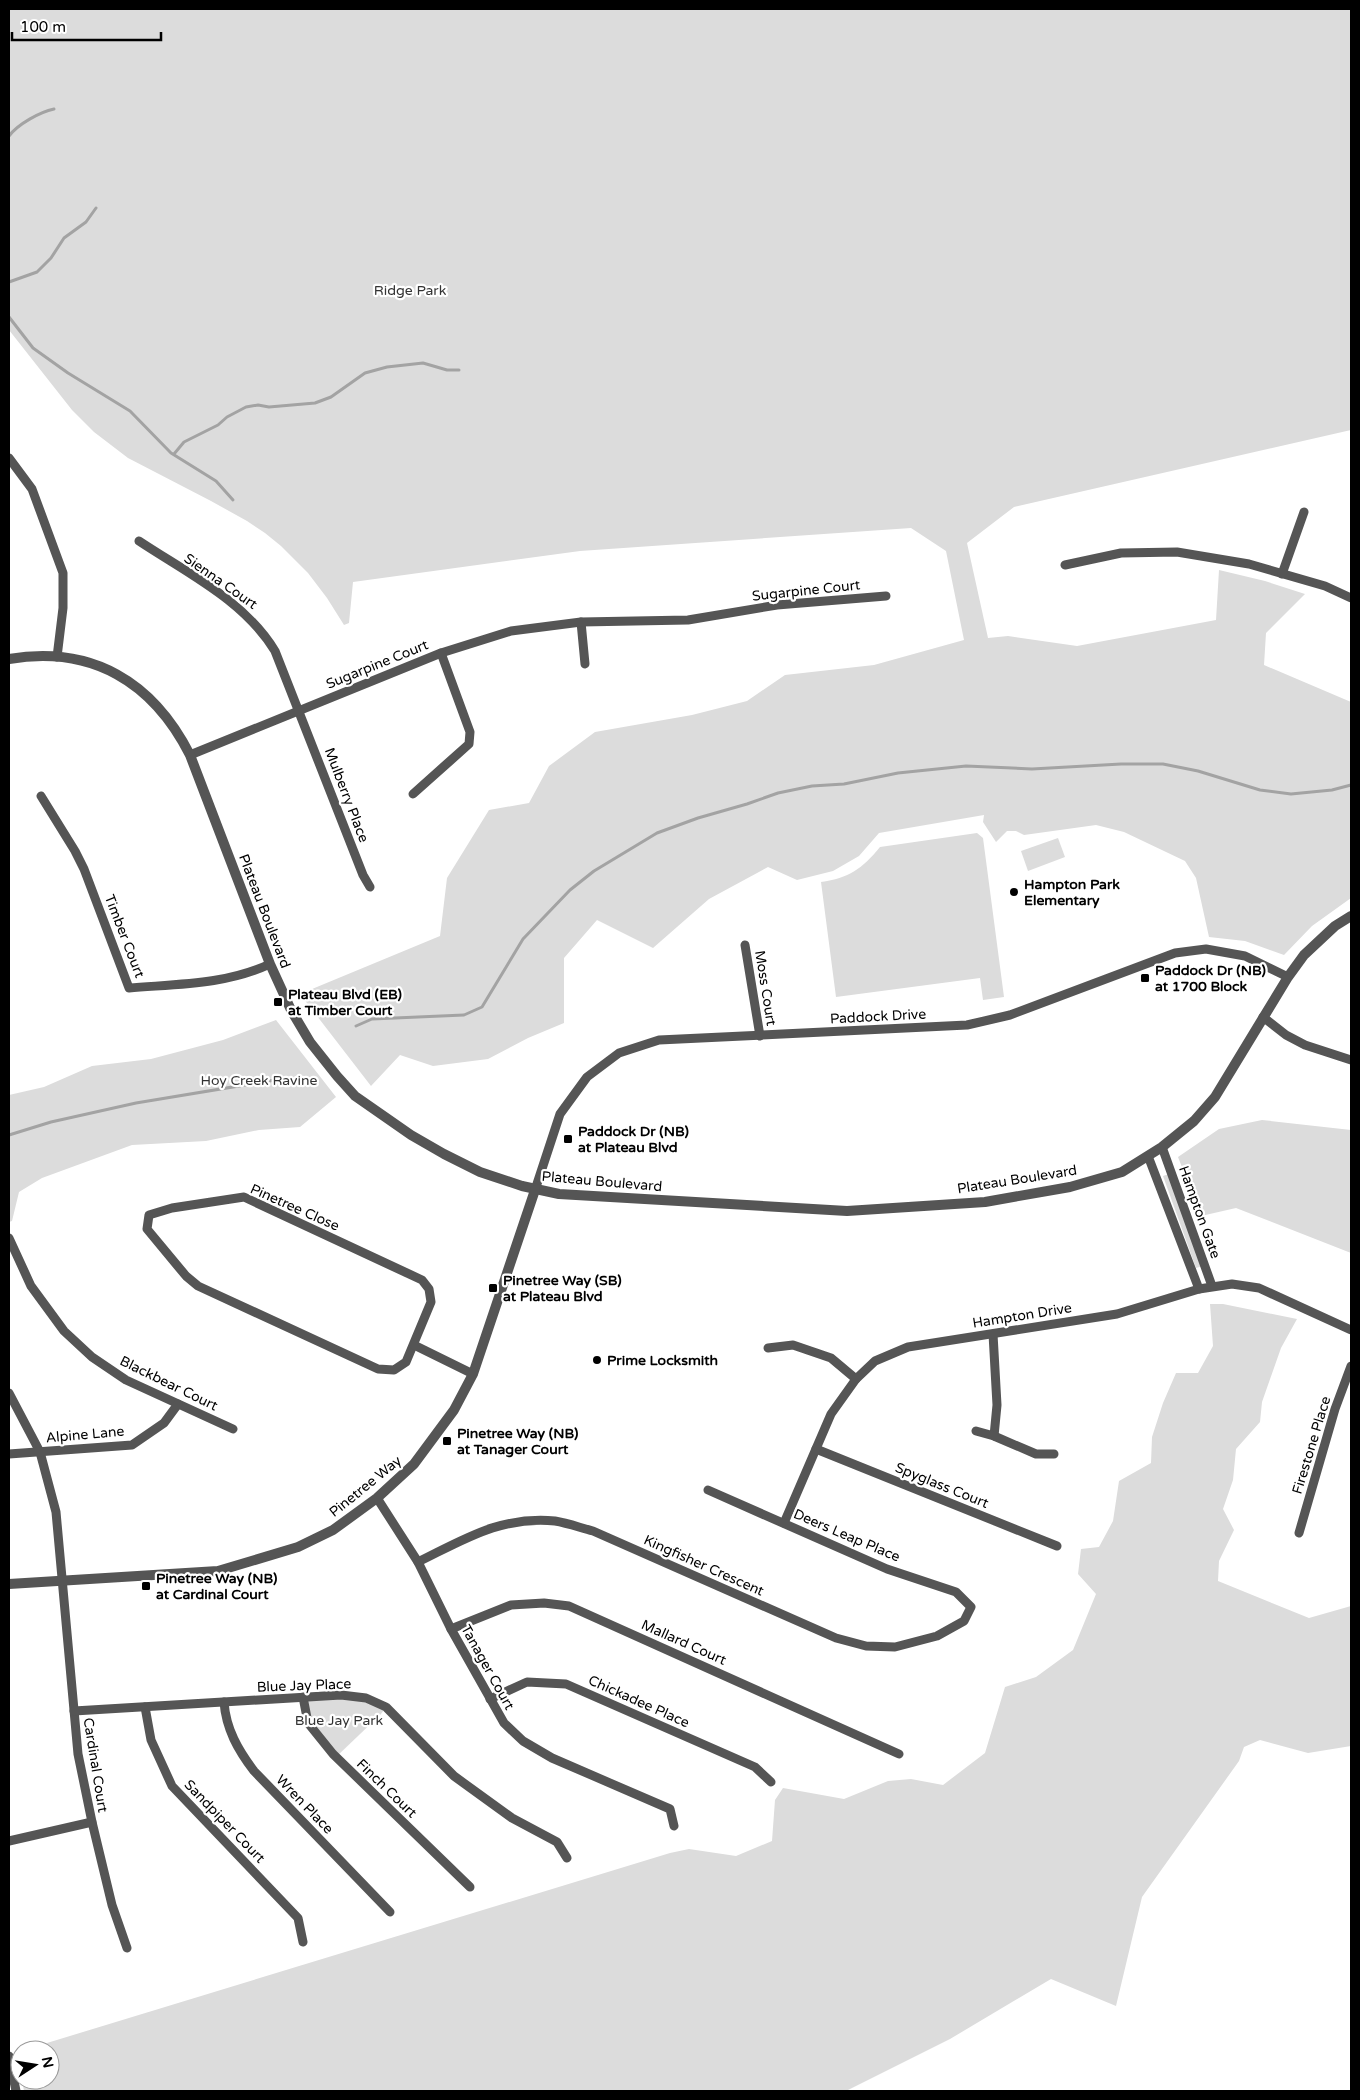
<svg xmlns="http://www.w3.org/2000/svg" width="1360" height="2100" viewBox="0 0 1360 2100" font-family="'Varela Round',sans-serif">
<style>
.green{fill:#dcdcdc}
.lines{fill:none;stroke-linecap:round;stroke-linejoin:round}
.stream{stroke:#a3a3a3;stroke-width:3}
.minor{stroke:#555;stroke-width:9}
.tertiary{stroke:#555;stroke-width:10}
.poi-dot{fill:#000;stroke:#fff;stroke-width:2}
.labels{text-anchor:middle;stroke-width:4.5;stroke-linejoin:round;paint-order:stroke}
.park-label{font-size:14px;fill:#333;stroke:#fff}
.street-label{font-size:14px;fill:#000;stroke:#fff}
.poi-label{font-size:14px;font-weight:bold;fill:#000;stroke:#fff;text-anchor:start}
</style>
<rect width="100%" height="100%" fill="#fff"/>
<!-- green -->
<g class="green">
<polygon points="9,9 1351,9 1351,430 1014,507 967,543 988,638 1008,636 1077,646 1216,620 1219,570 1265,581 1305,594 1266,633 1264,665 1351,702 1351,898 1312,926 1284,955 1245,941 1209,937 1196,878 1185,861 1124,832 1096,825 1024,835 1016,831 1007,831 996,842 983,822 984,815 879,833 859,856 833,871 797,880 768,867 709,899 653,948 597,920 564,958 564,1023 528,1038 488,1059 433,1066 400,1055 371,1086 300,994 440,936 447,878 489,810 529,803 549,766 595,732 692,715 747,701 785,675 874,665 964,640 946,551 911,528 580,551 353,582 349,623 344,625 327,598 308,573 281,546 265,533 247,521 211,501 128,458 94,432 72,410 9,330"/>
<path d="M977,833L983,838L1004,997L983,1000L980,978L836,997L821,882C849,878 862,869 880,847Z"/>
<polygon points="1058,838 1065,857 1028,871 1021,851"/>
<polygon points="276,1020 336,1097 300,1127 259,1130 206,1141 132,1145 42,1178 19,1192 12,1221 9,1222 9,1095 44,1087 92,1066 151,1059 223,1040"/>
<polygon points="1262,1120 1351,1130 1351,1253 1236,1208 1201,1216 1178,1157 1219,1129"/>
<polygon points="1169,1174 1203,1266 1196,1268 1163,1176"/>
<polygon points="1210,1304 1223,1304 1297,1319 1281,1348 1262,1402 1260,1422 1236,1449 1233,1480 1223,1509 1234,1530 1219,1561 1218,1581 1309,1618 1351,1606 1351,1746 1308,1753 1260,1740 1244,1747 1239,1761 1142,1897 1116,2006 1051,1979 950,2039 846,2091 24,2091 22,2080 50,2080 50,2050 24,2050 670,1853 689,1849 736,1856 772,1841 775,1800 783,1788 844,1799 888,1781 911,1779 943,1785 985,1753 1005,1687 1036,1677 1073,1650 1096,1594 1078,1574 1081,1549 1099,1547 1113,1521 1119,1481 1151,1463 1152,1437 1163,1403 1176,1373 1198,1373 1213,1346"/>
<polygon points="341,1695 386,1707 381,1714 336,1757 308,1723 303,1697"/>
</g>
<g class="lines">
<!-- stream -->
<g class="stream">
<path d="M9,136C18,124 40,112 54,109"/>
<polyline points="9,282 37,272 51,258 64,238 86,222 96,208"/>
<polyline points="9,317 33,348 68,373 130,411 171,453 216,481 233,500"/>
<polyline points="174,454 184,442 218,425 227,417 246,407 258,405 269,407 315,403 331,397 365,373 387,367 423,363 447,370 459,370"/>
<polyline points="356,1026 372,1019 464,1015 482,1007 523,939 570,890 594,871 657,833 698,818 747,804 778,793 812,786 844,784 898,773 966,766 1032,769 1121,764 1163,764 1198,771 1260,790 1291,794 1332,790 1351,785"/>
<polyline points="9,1135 51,1122 136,1103 275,1080"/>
</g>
<!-- minor -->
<g class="minor">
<polyline points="9,458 32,489 63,573 63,608 57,657"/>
<path d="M139,541C187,573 244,600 275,651L363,875L370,887"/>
<polyline points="1065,565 1121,553 1177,552 1249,564 1325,586 1351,598"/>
<polyline points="1282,574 1304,512"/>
<polyline points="581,622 585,664"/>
<polyline points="190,755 441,653 511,631 581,622 688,620 777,605 886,596"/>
<polyline points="413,794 469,744 470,732 441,653"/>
<path d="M41,796L75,851L84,869L129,988C177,984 225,985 270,964"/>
<polyline points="745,945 760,1036"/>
<polyline points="1263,1017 1286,1035 1305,1045 1351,1060"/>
<polyline points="1162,1147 1212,1286"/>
<polyline points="1148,1156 1199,1289"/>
<polyline points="535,1190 560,1114 587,1077 619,1053 659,1040 967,1025 1010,1015 1175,953 1206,949 1245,956 1288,977"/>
<polygon points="244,1197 422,1280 429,1289 431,1302 406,1362 394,1370 378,1369 198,1286 186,1276 147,1229 149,1215 172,1208"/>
<polyline points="9,1238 31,1286 64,1331 92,1357 126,1380 233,1429"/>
<polyline points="993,1334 997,1405 994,1436"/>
<polyline points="414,1345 473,1374"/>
<polyline points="768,1348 793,1345 831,1358 856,1379"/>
<polyline points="9,1393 40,1452 56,1512 78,1754 92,1822 112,1905 127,1948"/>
<polyline points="976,1431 994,1436 1036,1454 1054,1454"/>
<polyline points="816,1449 1057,1546"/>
<polyline points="9,1454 132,1445 164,1423 178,1404"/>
<polyline points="377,1498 418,1562 451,1629 504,1723 523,1741 552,1758 670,1809 674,1826"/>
<polyline points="784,1523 831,1414 856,1379 875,1361 908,1347 1117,1314 1199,1289 1232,1284 1259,1288 1351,1330"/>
<polyline points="1299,1533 1335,1409 1351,1366"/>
<path d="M418,1562C465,1539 500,1516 555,1521C568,1523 581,1528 593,1531L836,1638L866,1646L895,1647L937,1636L964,1621L971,1607L956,1592L887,1569L708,1490"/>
<polyline points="451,1629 511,1605 544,1603 569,1606 899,1754"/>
<polyline points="303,1697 308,1723 333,1754 470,1887"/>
<polyline points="490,1699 527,1682 566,1684 755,1767 771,1782"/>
<path d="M224,1702C226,1729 238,1750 254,1771L390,1912"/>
<polyline points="145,1707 151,1740 172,1786 298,1918 303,1942"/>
<polyline points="74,1711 341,1695 366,1698 386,1707 454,1776 512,1818 557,1842 567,1858"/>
<polyline points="9,1841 92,1822"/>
<polyline points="9,2056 16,2091"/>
</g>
<!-- tertiary -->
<g class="tertiary">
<path d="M9,659C92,645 153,682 190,755L270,964L291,1010L310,1042L337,1076L355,1096L411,1135L444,1154L480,1172L522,1186L559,1194L847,1211L985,1202L1070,1187L1122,1172L1162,1147L1194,1121L1215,1097L1288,977L1304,955L1335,926L1351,916"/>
<polyline points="9,1584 218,1571 298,1547 333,1530 377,1498 414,1464 454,1410 473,1374 535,1190"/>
</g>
</g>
<!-- markers -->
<g class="poi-dot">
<circle cx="1014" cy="892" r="5"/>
<rect x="1140" y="973" width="10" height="10" rx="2.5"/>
<rect x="273" y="997" width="10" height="10" rx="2.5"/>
<rect x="563" y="1134" width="10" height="10" rx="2.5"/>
<rect x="488" y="1283" width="10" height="10" rx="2.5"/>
<circle cx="597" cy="1360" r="5"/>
<rect x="442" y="1436" width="10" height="10" rx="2.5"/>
<rect x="141" y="1581" width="10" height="10" rx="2.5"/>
</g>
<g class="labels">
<!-- park labels -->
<g class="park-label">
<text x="410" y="295">Ridge Park</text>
<text x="259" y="1085">Hoy Creek Ravine</text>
<text x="339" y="1725">Blue Jay Park</text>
</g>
<!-- street labels -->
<g class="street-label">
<text transform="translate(221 581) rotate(35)" y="5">Sienna Court</text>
<text transform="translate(806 590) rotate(-6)" y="5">Sugarpine Court</text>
<text transform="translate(377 664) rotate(-22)" y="5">Sugarpine Court</text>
<text transform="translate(347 795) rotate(69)" y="5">Mulberry Place</text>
<text transform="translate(265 911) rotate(69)" y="5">Plateau Boulevard</text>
<text transform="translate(125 936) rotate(69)" y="5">Timber Court</text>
<text transform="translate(766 988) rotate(81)" y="5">Moss Court</text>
<text transform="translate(878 1016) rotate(-3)" y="5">Paddock Drive</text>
<text transform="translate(1017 1179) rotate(-9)" y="5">Plateau Boulevard</text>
<text transform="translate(602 1181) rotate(5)" y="5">Plateau Boulevard</text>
<text transform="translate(295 1207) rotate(24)" y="5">Pinetree Close</text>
<text transform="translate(1200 1212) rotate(70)" y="5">Hampton Gate</text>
<text transform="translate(1022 1315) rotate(-9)" y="5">Hampton Drive</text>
<text transform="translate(169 1383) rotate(26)" y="5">Blackbear Court</text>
<text transform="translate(85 1434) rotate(-5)" y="5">Alpine Lane</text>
<text transform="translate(1311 1445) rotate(-73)" y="5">Firestone Place</text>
<text transform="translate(942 1485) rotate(22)" y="5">Spyglass Court</text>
<text transform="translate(365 1486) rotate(-39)" y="5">Pinetree Way</text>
<text transform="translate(847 1535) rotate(23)" y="5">Deers Leap Place</text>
<text transform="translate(704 1565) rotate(24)" y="5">Kingfisher Crescent</text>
<text transform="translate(684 1642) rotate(24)" y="5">Mallard Court</text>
<text transform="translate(488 1667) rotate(61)" y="5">Tanager Court</text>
<text transform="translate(304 1685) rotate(-2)" y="5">Blue Jay Place</text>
<text transform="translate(639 1701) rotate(24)" y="5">Chickadee Place</text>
<text transform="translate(96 1765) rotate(81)" y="5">Cardinal Court</text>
<text transform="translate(387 1788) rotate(44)" y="5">Finch Court</text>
<text transform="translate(305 1804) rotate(46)" y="5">Wren Place</text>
<text transform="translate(225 1821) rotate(46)" y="5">Sandpiper Court</text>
</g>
<!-- poi labels -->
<g class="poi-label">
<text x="1024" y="889">Hampton Park<tspan x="1024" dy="16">Elementary</tspan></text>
<text x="1155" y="975">Paddock Dr (NB)<tspan x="1155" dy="16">at 1700 Block</tspan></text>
<text x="288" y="999">Plateau Blvd (EB)<tspan x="288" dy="16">at Timber Court</tspan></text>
<text x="578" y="1136">Paddock Dr (NB)<tspan x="578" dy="16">at Plateau Blvd</tspan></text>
<text x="503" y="1285">Pinetree Way (SB)<tspan x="503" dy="16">at Plateau Blvd</tspan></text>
<text x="607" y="1365">Prime Locksmith</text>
<text x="457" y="1438">Pinetree Way (NB)<tspan x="457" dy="16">at Tanager Court</tspan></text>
<text x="156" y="1583">Pinetree Way (NB)<tspan x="156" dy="16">at Cardinal Court</tspan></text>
</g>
</g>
<!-- border -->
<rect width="1360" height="2100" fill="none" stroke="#000000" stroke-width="20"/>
<!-- north arrow -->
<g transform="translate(35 2065) rotate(78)"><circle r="24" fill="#ffffff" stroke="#999999"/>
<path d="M0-4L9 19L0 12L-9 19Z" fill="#000000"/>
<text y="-8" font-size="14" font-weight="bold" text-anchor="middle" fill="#000000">N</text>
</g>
<!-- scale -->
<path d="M12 32v8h149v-8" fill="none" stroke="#000000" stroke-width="2.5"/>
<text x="20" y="32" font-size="15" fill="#000000" stroke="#ffffff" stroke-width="4" paint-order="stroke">100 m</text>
</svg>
